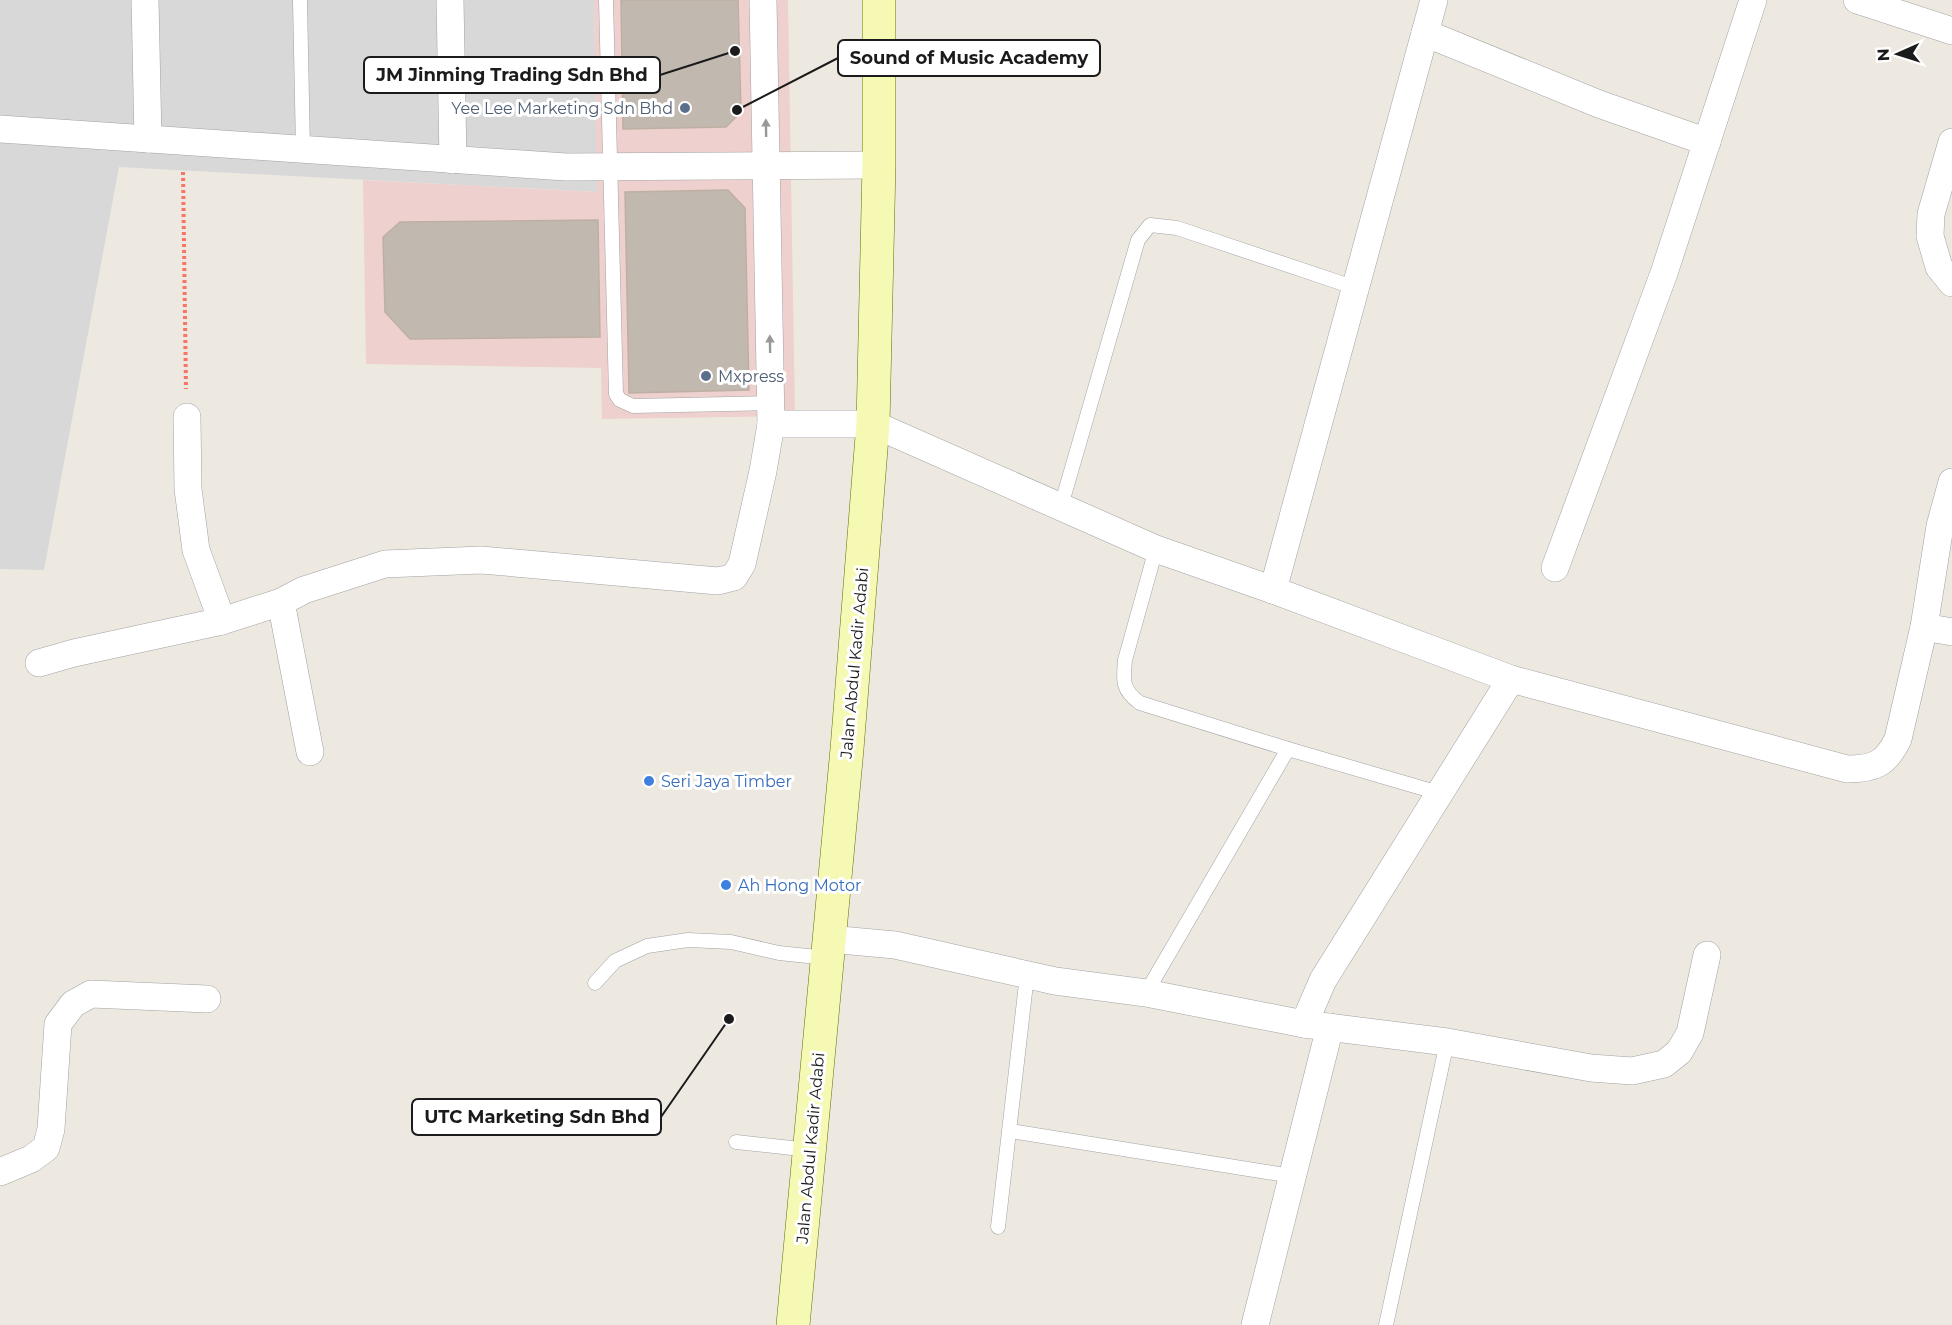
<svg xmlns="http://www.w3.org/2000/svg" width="1952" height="1325" viewBox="0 0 1952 1325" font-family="Montserrat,sans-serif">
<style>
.residential{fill:#d9d8d8}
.commercial{fill:#eed0cf}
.building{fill:#c1b8b0;stroke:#beafa3;stroke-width:1.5}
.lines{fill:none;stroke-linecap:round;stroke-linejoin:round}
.lane-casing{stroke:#a2a2a2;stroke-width:15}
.street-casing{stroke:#a2a2a2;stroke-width:28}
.secondary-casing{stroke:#646f05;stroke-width:34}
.path{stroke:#f97466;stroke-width:4;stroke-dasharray:3 3;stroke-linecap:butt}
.lane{stroke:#fff;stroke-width:14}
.street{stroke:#fff;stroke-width:27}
.secondary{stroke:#f5f9b3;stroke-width:33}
.oneway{fill:#989898}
.service-dot{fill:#5c6f8a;stroke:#fff;stroke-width:2}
.shop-dot{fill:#3f7fe0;stroke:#fff;stroke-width:2}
.labels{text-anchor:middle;stroke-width:6;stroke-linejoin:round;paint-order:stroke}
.service-label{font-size:16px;fill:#4e5e75;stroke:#fff;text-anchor:end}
.street-label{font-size:16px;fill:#1b1b1b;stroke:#fff}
.shop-label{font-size:16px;fill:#366cbe;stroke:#fff;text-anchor:start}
.leader{fill:none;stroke:#1b1b1b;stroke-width:2}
.callout-dot{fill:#1b1b1b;stroke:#fff;stroke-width:2}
.callout{fill:#fff;stroke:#1b1b1b;stroke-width:2}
.callout-label{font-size:18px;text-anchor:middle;font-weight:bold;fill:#1b1b1b}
</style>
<rect width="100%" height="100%" fill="#ede9e1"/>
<!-- residential -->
<polygon class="residential" points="0,0 594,0 598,192 119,167 44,570 0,569"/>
<!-- commercial -->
<polygon class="commercial" points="594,0 788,0 795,416 602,419 601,368 366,364 363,180 597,192"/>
<!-- building -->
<g class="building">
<polygon points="621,0 738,0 741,112 726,127 623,129"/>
<polygon points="728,190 745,208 749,390 629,393 625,192"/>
<polygon points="598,220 600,337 410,339 385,312 383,237 400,222"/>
</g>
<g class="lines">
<!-- lane casing -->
<g class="lane-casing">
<g id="lane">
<polyline points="300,0 303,150"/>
<polyline points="606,0 616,394 620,400 633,406 771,403"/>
<polyline points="1061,506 1138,240 1150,225 1177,228 1356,288"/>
<path d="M1156,549L1125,660C1123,681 1122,690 1140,703L1288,749"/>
<polyline points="595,983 615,961 647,946 688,940 731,942 779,953 827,958"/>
<polyline points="1146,993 1288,749 1439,793"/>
<polyline points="1010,1131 1292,1176"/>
<polyline points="736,1142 810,1150"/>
<polyline points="998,1227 1027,975"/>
<polyline points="1386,1325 1447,1042"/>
</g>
</g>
<!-- street casing -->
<g class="street-casing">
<g id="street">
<polyline points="145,0 148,139"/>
<polyline points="450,0 453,160"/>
<polyline points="1857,0 1952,31"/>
<polyline points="1425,33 1599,104 1707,142"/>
<polyline points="0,129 566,167 879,165"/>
<polyline points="1952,142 1931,214 1930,236 1939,267 1952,283"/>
<polyline points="187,417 188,489 196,550 222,621"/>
<path d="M771,424H873L1156,549L1273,590L1511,679L1847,769C1874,769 1886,764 1898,739L1924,627L1940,526L1952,482"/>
<polyline points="1555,568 1664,273 1753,0"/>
<polyline points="1273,590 1434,0"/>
<polyline points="281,602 310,752"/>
<polyline points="1924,627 1952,632"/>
<polyline points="39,663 74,653 222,621 281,602 304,590 385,564 481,560 718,581 734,577 742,564 763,471 771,424 763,0"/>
<polyline points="829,939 895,945 1055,981 1146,993 1304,1024 1447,1042 1591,1068 1632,1071 1664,1064 1679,1052 1690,1033 1707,955"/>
<polyline points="1304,1024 1323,980 1511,679"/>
<polyline points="0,1172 31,1159 46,1148 51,1129 58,1024 73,1004 91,994 207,999"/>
<polyline points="1255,1325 1330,1027"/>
</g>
</g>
<!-- secondary casing -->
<g class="secondary-casing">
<polyline id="secondary" points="793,1325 847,749 873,424 879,165 879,0"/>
</g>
<!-- path -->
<polyline class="path" points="183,172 186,389"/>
<!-- lane -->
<use href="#lane" class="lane"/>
<!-- street -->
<use href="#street" class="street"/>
<!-- secondary -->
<use href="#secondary" class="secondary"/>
</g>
<!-- one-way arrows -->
<defs><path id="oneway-solid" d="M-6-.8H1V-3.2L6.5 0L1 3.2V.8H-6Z" transform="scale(1.5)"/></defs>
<g class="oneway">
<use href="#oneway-solid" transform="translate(766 128) rotate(-91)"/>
<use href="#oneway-solid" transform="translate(770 344) rotate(-91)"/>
</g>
<!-- markers -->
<g class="service-dot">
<circle cx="685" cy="108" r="6"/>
<circle cx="706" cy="376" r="6"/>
</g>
<g class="shop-dot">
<circle cx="649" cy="781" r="6"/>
<circle cx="726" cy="885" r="6"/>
</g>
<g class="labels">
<!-- service labels -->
<g class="service-label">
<text x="673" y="114">Yee Lee Marketing Sdn Bhd</text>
<text x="718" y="382" text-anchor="start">Mxpress</text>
</g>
<!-- street labels -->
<g class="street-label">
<text transform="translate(854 663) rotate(-85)" y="6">Jalan Abdul Kadir Adabi</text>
<text transform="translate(810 1148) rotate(-85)" y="6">Jalan Abdul Kadir Adabi</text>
</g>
<!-- shop labels -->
<g class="shop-label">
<text x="661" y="787">Seri Jaya Timber</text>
<text x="738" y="891">Ah Hong Motor</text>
</g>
</g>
<!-- callouts -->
<path class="leader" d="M737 110L838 58M735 51L660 75M729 1019L661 1117"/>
<g class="callout-dot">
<circle cx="737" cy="110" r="6"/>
<circle cx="735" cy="51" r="6"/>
<circle cx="729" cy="1019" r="6"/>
</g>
<g class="callout">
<rect x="838" y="40" width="262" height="36" rx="6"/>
<rect x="364" y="57" width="296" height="36" rx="6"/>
<rect x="412" y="1099" width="249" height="36" rx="6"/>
</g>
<g class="callout-label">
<text x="969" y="64">Sound of Music Academy</text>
<text x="512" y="81">JM Jinming Trading Sdn Bhd</text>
<text x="537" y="1123">UTC Marketing Sdn Bhd</text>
</g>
<!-- north arrow -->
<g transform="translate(1898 54) rotate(267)" stroke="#ffffff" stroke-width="4.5" paint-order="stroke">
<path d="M0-4.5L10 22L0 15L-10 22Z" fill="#1b1b1b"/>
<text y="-9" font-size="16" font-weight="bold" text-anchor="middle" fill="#1b1b1b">N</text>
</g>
</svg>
